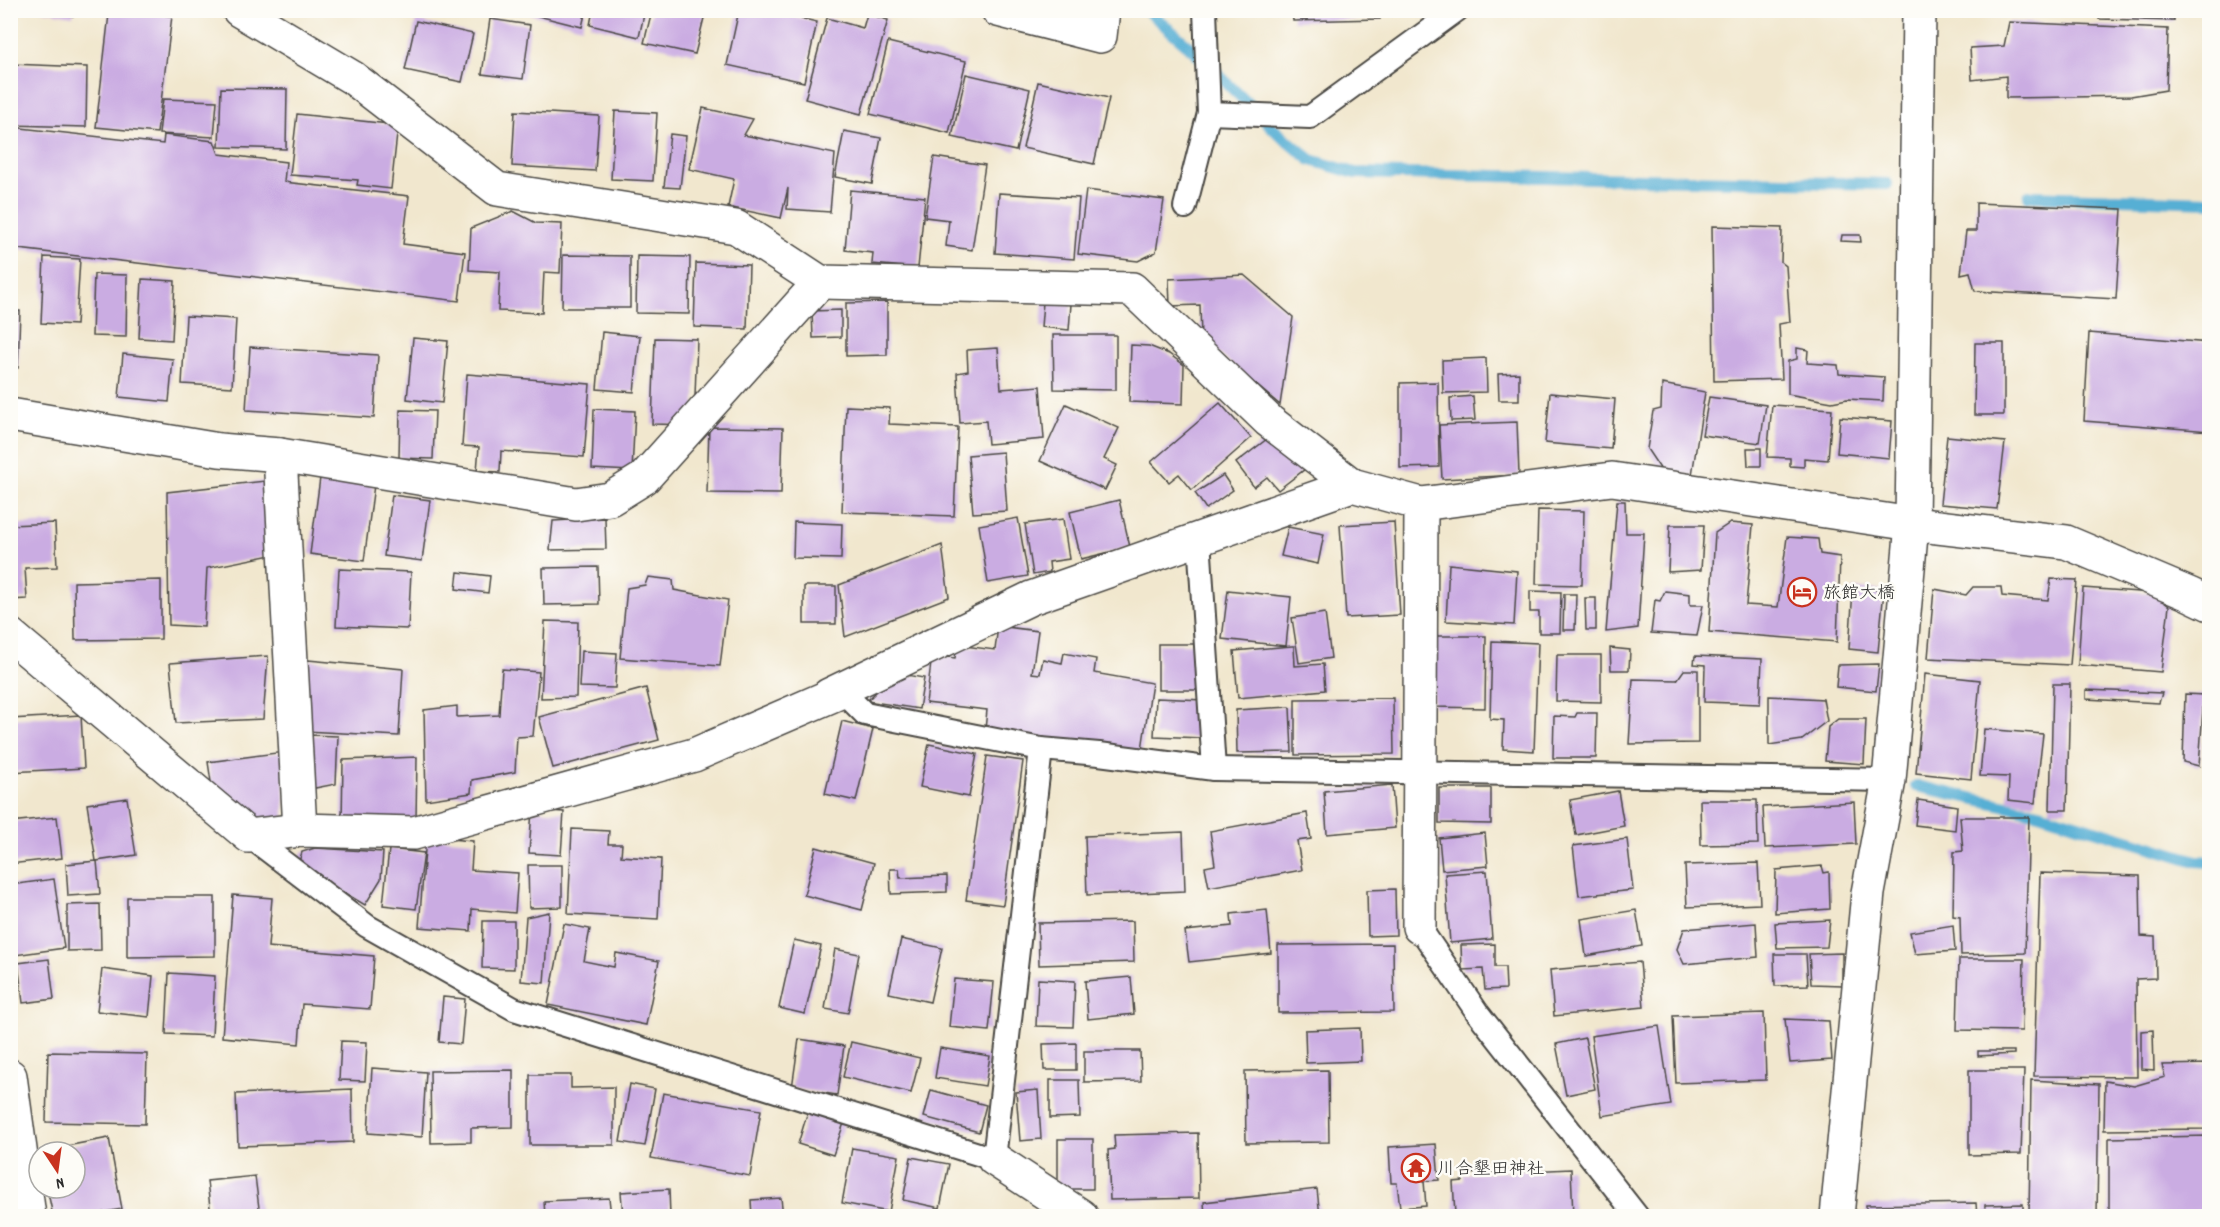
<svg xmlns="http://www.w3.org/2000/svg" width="2220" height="1227" viewBox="0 0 2220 1227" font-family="Dekko,'Klee One',sans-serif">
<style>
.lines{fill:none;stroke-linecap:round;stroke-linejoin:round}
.stream{stroke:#57afd4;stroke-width:12}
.building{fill:#caace2}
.lane-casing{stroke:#494743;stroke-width:26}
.street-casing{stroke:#494743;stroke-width:36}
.secondary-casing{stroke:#494743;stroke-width:36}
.lane{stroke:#fff;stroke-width:22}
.street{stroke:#fff;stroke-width:33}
.secondary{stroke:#fff;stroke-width:33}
.labels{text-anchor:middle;stroke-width:5;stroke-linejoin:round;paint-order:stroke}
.poi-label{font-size:18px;fill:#2b2b2b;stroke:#fdfcf7;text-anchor:start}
</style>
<rect width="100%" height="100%" fill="#fdfcf7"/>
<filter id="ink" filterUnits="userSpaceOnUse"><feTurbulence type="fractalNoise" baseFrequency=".0167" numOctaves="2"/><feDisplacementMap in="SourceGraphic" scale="12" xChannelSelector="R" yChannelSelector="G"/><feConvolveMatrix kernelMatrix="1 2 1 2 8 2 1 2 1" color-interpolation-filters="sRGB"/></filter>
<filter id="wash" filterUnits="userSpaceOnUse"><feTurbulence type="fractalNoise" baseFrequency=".008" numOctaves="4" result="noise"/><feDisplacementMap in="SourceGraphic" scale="24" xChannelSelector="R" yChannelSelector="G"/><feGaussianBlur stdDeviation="1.35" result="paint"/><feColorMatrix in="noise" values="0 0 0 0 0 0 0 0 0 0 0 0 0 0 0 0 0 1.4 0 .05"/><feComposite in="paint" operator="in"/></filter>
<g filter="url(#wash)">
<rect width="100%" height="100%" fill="#f1e7ce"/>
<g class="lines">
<!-- stream -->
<g class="stream">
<polyline points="1147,10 1193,50 1278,133 1311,160 1355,173 1887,184"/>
<polyline points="2029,196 2210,202"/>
<polyline points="1916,786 2039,813 2196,861 2210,862"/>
</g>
</g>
<g id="blocks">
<!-- building -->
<g class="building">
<polygon points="39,10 74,10 73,16"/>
<polygon points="92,10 134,10 134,12 172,16 157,133 96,127 109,14 92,12"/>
<polygon points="526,10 586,10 582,27 526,13"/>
<polygon points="593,10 645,10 639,37 590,25"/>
<polygon points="652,10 706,10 695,54 644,43"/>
<polygon points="739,10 765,10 817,22 804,82 727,65"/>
<polygon points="1292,10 1380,10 1380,19 1293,21"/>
<polygon points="2100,10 2174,10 2174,21 2099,19"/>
<polygon points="867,14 888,20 861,114 805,99 827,18 863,28"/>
<polygon points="490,19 530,25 523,79 482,74"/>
<polygon points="416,21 473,34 462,82 405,70"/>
<polygon points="2009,22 2168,29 2166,90 2131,96 2006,98 2006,76 1972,80 1970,48 2004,46"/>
<polygon points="888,42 966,61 949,133 870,114"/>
<polygon points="10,64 87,67 86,127 10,125"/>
<polygon points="966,74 1030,89 1016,151 952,137"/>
<polygon points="1038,82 1109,98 1094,164 1023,148"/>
<polygon points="221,88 287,89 286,149 219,147"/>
<polygon points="163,99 217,101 214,137 159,134"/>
<polygon points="703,108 753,119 744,135 835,154 830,212 787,209 788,188 781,218 728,207 734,179 689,169"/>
<polygon points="515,111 599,116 595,171 512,166"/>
<polygon points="615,111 657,113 653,181 611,179"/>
<polygon points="297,114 398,125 391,189 357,185 358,180 290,175"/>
<polygon points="12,127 163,144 164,135 214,141 219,154 286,162 284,182 409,196 403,244 465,252 459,301 10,248"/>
<polygon points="844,131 881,138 872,184 835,177"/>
<polygon points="670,134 686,136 680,188 664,187"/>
<polygon points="934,157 985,165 972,250 946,246 949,220 925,217"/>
<polygon points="850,190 925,197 918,268 872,264 873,253 845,250"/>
<polygon points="1086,190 1164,200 1156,252 1138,261 1078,254"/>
<polygon points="999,193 1079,198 1074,259 995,253"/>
<polygon points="1976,203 2122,209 2116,299 1975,291 1970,272 1961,274 1966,231 1976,231"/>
<polygon points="513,211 536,223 562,224 560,273 544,272 542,313 498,311 500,272 469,270 471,228"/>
<polygon points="1712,226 1782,228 1781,262 1786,266 1790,322 1779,324 1782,379 1714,381"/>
<polygon points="1842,235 1860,235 1861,242 1841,241"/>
<polygon points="563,255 630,256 630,308 562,308"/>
<polygon points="637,256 690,257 689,314 636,313"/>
<polygon points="44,257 80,259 76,325 41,323"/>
<polygon points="696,263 749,265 747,329 694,327"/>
<polygon points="94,274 127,275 126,337 92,336"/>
<polygon points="1244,275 1293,317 1280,405 1201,338 1200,305 1170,306 1169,279"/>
<polygon points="142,279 175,281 172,340 139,338"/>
<polygon points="887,302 887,355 846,356 846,303"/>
<polygon points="1043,302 1071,304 1069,330 1041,327"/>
<polygon points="841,310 841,337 813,338 812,311"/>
<polygon points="10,311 20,311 18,368 10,368"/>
<polygon points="186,316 236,319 232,387 182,384"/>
<polygon points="602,332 640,336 634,392 597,389"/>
<polygon points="2089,333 2210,343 2210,431 2084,421"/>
<polygon points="1053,335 1116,335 1116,390 1054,389"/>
<polygon points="413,338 448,341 442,403 407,399"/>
<polygon points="655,338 697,339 694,425 652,424"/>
<polygon points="1975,343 2004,343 2004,415 1974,415"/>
<polygon points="1131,345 1149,346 1169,354 1184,365 1183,404 1129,402"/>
<polygon points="250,347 378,355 374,418 246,410"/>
<polygon points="998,348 1001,389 1040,386 1044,439 988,444 986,421 960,423 957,373 968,371 967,350"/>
<polygon points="1797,348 1808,350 1807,363 1838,365 1839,374 1884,377 1883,401 1847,399 1832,402 1788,394 1788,361 1797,359"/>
<polygon points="123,354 173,359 169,402 119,397"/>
<polygon points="1486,358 1487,392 1443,393 1442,360"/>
<polygon points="1519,373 1519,400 1499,400 1498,374"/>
<polygon points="467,374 590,384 584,457 501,451 500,472 477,471 479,447 462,446"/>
<polygon points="1438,382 1439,467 1400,468 1400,383"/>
<polygon points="1662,384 1705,392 1692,475 1661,470 1647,449 1653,411 1661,409"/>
<polygon points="1550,393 1615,399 1611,449 1545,443"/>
<polygon points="1473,396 1475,420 1451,421 1450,398"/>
<polygon points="1709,397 1766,405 1760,443 1702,435"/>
<polygon points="1220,403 1251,438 1192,490 1179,474 1169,482 1151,462"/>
<polygon points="1066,404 1119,428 1104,459 1117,465 1105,490 1040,461"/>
<polygon points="1772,405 1832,409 1828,460 1804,458 1804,467 1790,466 1790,458 1767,457"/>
<polygon points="846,406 890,408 889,424 958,427 954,516 842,512"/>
<polygon points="594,409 635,411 632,471 592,469"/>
<polygon points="400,410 435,411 433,459 399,458"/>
<polygon points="1840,417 1892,421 1889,458 1837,453"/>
<polygon points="1517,422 1519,475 1442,479 1439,425"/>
<polygon points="709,427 783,428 781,494 707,493"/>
<polygon points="1276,432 1305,469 1278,490 1267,477 1254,487 1236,463"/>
<polygon points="1947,436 2005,442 1997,509 1940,504"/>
<polygon points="1747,448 1761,448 1761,466 1748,466"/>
<polygon points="1003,452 1007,511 973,513 968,455"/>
<polygon points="1223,475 1233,490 1206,509 1195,493"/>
<polygon points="320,478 374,485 364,561 310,554"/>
<polygon points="265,481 277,554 207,568 204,627 169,625 167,492"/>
<polygon points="392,495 430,500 422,561 384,556"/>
<polygon points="1119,500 1130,547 1081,559 1070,512"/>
<polygon points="1617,501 1625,501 1626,533 1644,533 1638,628 1606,632"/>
<polygon points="1538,510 1584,511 1582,585 1536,584"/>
<polygon points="605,518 606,549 550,550 553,521"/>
<polygon points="1018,518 1028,576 988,583 979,525"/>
<polygon points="1063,519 1069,559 1049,562 1050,572 1033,575 1025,524"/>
<polygon points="794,522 842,524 841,559 793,558"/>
<polygon points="1394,522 1400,615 1346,618 1340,525"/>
<polygon points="55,523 57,567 25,568 27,599 10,600 10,525"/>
<polygon points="1730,523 1753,525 1746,605 1778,607 1787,537 1818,539 1820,554 1840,557 1837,642 1709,632 1715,533"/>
<polygon points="1670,525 1704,525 1701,570 1668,572"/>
<polygon points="1288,527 1324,534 1318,564 1281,556"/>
<polygon points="942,545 949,597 845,637 839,585"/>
<polygon points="1449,564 1517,571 1514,625 1446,621"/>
<polygon points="598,567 599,604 544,605 543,568"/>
<polygon points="339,569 411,572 408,629 336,626"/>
<polygon points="458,572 490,576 488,593 456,589"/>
<polygon points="648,577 673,580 674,590 728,600 720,666 620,658 627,588 645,585"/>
<polygon points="2051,579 2077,580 2070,665 1928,658 1934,589 1966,595 1973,587 2001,587 2002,596 2048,600"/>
<polygon points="161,580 161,639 75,640 74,582"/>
<rect x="804" y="586" width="32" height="38"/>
<polygon points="2083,588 2153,593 2169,606 2161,672 2078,665"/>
<polygon points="1853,589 1884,590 1878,652 1849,649"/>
<polygon points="1228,590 1291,597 1286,646 1222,639"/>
<polygon points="1530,591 1561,592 1560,633 1539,633 1539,612 1530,612"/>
<polygon points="1665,591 1690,594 1690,605 1703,605 1697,636 1651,633 1655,600 1660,601"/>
<polygon points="1564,594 1576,594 1575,630 1563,630"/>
<polygon points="1585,598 1596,598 1596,630 1586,630"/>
<polygon points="1325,613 1331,658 1299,663 1292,618"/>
<polygon points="545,621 578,622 576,697 541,698"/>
<polygon points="998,626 1038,631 1032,673 1040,674 1043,659 1062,663 1064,653 1096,659 1094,673 1152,683 1141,756 985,730 987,710 926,703 932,655 955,658 957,645 995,650"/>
<polygon points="1434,636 1486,636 1485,708 1433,707"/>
<polygon points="1492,641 1538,643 1534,751 1503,749 1504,720 1490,719"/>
<polygon points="1158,644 1200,644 1203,690 1158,690"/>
<polygon points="1292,646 1294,646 1295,666 1323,664 1325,690 1238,698 1234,651"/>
<polygon points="1610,648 1630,650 1629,670 1611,670"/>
<polygon points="581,651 617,653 615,688 579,687"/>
<polygon points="1557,655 1601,655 1601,702 1556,701"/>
<polygon points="268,656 263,719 176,723 170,663"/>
<polygon points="1695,656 1762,659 1760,704 1704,702 1705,665 1694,664"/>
<polygon points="308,660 403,669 399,736 305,731"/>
<polygon points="1879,664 1876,691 1836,687 1838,665"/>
<polygon points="502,669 539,672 533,736 517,737 515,772 472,780 471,793 426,800 424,710 457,706 457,717 499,715"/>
<polygon points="1684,670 1698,670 1698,743 1629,744 1633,679 1677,680"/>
<polygon points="895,673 924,678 919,709 867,701"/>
<polygon points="1925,674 1980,680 1971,779 1916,773"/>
<polygon points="2053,684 2070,684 2067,810 2050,810"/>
<polygon points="646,688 659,740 553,768 539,717"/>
<polygon points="2086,690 2162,693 2159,703 2086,699"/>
<polygon points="2185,694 2204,695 2199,766 2183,762"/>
<polygon points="1769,696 1823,699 1827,721 1802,740 1769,745"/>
<polygon points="1156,698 1204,700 1202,738 1154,736"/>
<polygon points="1393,698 1394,754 1295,755 1295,699"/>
<polygon points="1290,707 1292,752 1237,753 1236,710"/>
<polygon points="1577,713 1597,713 1596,758 1553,758 1554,716 1575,717"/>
<polygon points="81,715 84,768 10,772 10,719"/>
<polygon points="1838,719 1866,719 1864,764 1825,761 1828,727"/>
<polygon points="842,721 873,729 856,801 825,794"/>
<polygon points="1984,729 2043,734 2035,803 2008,800 2009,777 1980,776"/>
<polygon points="308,735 338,736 336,784 310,789"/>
<polygon points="929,744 977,754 969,797 920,787"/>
<polygon points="284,752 284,827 252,832 213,795 208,762"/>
<polygon points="987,756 1023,761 1003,905 966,900"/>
<polygon points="417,757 416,819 342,822 343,760"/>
<polygon points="1392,785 1395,828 1327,834 1324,791"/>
<polygon points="1439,788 1491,788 1491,824 1439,823"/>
<polygon points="1618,791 1624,826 1576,835 1570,800"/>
<polygon points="127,798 136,855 97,861 100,894 68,896 66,864 96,861 87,804"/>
<polygon points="1700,800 1757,800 1758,844 1701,845"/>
<polygon points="1918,800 1957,806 1955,830 1915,825"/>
<polygon points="1854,802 1856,844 1765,848 1763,807"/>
<polygon points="532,810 564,812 561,855 529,853"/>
<polygon points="1307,813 1311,839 1297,841 1302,870 1209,887 1205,867 1215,865 1210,831"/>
<polygon points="57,817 62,858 10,864 10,822"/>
<polygon points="1960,817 2029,817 2025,953 1961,955 1960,917 1953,916 1954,852 1963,851"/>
<polygon points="572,829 609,831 608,844 622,844 621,856 661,859 658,919 568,914"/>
<polygon points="1183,832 1185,891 1087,895 1085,836"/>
<polygon points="1485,833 1488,866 1442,870 1439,838"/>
<polygon points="426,837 473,841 471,870 518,873 515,913 472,909 471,931 419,927"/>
<polygon points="1627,839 1633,890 1579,896 1573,846"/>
<polygon points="816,847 874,863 862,910 804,895"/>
<polygon points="315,848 383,852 381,879 365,905 298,865 302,852"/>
<polygon points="389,849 424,853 416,909 383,905"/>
<polygon points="1758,863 1760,904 1687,907 1685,865"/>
<polygon points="528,865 562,865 562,907 529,908"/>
<polygon points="1822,866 1824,873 1829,872 1830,909 1775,913 1776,870"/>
<polygon points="890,869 899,869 900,878 947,876 947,892 891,894"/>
<polygon points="1487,871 1492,939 1450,943 1445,874"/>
<polygon points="2040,873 2140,876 2141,936 2155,937 2156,978 2136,979 2137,1077 2034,1076"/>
<polygon points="54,879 64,948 15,955 10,924 10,885"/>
<polygon points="1395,889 1396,935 1368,936 1367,890"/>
<polygon points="233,895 272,898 268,947 374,956 370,1009 302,1004 299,1044 222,1037"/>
<polygon points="2208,895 2210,895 2210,945 2206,945"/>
<polygon points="127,897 215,897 215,956 127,957"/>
<polygon points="100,904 101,950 67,951 67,905"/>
<polygon points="1267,910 1271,953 1189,962 1185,931 1232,926 1231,914"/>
<polygon points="1636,910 1642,946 1586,956 1581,919"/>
<polygon points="549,912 544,983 521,981 526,917"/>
<polygon points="1830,920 1827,947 1777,948 1775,923"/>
<polygon points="483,921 514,921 514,969 482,968"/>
<polygon points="1133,921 1134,962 1039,965 1038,923"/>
<polygon points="1756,923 1758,957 1684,964 1677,949 1684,929"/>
<polygon points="564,924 590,929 584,961 614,967 616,953 659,961 646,1025 548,1005"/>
<polygon points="1953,925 1955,951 1915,954 1910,932"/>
<polygon points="901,939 942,948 930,1002 889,993"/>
<polygon points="794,940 821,946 805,1014 779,1008"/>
<polygon points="1393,944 1394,1012 1278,1013 1278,945"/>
<polygon points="1495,944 1495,967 1505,967 1506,989 1485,990 1483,969 1462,970 1461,945"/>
<polygon points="835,949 859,954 848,1013 825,1009"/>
<polygon points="1842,953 1842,985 1811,984 1809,954"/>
<polygon points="1774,954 1806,954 1808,985 1775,986"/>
<polygon points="49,959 54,999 23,1003 18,963"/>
<polygon points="1959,959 2024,959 2022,1031 1957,1030"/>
<polygon points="1640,962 1644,1007 1554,1016 1550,970"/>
<polygon points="102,969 153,976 149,1017 97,1011"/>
<polygon points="169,973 215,976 212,1036 166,1034"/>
<polygon points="1131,977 1134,1014 1088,1019 1085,981"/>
<polygon points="954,979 994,982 989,1031 949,1027"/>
<polygon points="1038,979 1075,981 1073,1027 1036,1026"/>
<polygon points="443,997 465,999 461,1044 439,1042"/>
<polygon points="1764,1013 1766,1080 1676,1083 1673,1016"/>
<polygon points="1785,1019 1829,1021 1832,1060 1790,1063"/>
<polygon points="1659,1026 1671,1105 1602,1116 1591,1036"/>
<polygon points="1360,1028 1361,1061 1306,1063 1305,1030"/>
<polygon points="2153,1030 2154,1070 2141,1069 2141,1031"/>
<polygon points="1585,1038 1595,1089 1566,1095 1556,1044"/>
<polygon points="799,1039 844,1046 837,1095 792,1088"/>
<polygon points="341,1041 367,1042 365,1081 339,1080"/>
<polygon points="851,1042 920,1058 911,1093 843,1077"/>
<polygon points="1076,1043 1076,1070 1044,1070 1043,1044"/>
<polygon points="940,1048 990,1056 985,1086 935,1078"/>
<polygon points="1084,1051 1140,1051 1141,1081 1084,1082"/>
<polygon points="1978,1051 2014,1051 2014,1054 1978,1056"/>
<polygon points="48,1052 147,1054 145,1124 46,1122"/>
<polygon points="2210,1064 2210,1129 2104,1130 2105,1081 2134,1086 2165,1077 2162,1065"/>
<polygon points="372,1068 426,1072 422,1137 368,1133"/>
<polygon points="513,1070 513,1127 471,1128 471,1142 431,1143 430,1071"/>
<polygon points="1328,1070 1329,1142 1246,1143 1245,1071"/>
<polygon points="1969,1070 2024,1070 2021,1154 1969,1155"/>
<polygon points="530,1075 571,1075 571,1088 614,1087 614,1145 530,1145"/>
<polygon points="1050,1080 1079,1080 1080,1117 1050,1118"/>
<polygon points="2031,1080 2099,1084 2097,1216 2029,1216"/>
<polygon points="630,1084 655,1089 645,1146 620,1142"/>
<polygon points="352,1089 353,1142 238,1146 236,1094"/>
<polygon points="931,1090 986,1105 979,1132 924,1117"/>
<polygon points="1038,1090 1041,1139 1020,1141 1016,1092"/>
<polygon points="663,1093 761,1110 750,1176 651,1158"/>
<polygon points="808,1111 844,1123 833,1155 798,1144"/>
<polygon points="1198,1133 1199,1198 1110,1200 1108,1150 1115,1149 1114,1135"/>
<polygon points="2210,1136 2210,1216 2109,1216 2109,1138"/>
<polygon points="109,1138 122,1209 84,1216 53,1216 47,1188 75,1188 75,1152 40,1151"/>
<rect x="1058" y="1139" width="35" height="50"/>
<polygon points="1436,1144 1439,1180 1424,1181 1426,1206 1400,1208 1397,1183 1391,1183 1389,1147"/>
<polygon points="852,1148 899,1156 889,1212 842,1203"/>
<polygon points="911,1157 949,1164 940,1208 903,1200"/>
<polygon points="1571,1169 1573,1216 1464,1216 1464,1213 1455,1214 1453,1182 1463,1181 1463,1174"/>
<polygon points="255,1176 260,1216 211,1216 207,1181"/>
<polygon points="669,1189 670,1216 623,1216 621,1192"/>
<polygon points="1317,1189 1320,1216 1205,1216 1204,1202"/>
<polygon points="609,1198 611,1216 545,1216 544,1201"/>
<polygon points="781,1198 783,1216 752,1216 751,1200"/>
<polygon points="1976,1203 1977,1216 1866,1216 1866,1205"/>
<polygon points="2023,1204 2023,1216 1984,1216 1985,1205"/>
</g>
</g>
</g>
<g filter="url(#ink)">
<use href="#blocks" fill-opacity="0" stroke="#494743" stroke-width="1.5"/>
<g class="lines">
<!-- lane casing -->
<g class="lane-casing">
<g id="lane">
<polyline points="1205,10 1209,113 1310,117 1457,10"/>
<polyline points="1185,207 1209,113"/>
<polyline points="842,691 865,714 1041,749"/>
<polyline points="1214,769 1889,780"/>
<polyline points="249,836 367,926 514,1009 994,1159 1041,749 1099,754 1214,769 1199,539"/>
<polyline points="1419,927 1477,1012 1637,1216"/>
</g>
</g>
<!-- street casing -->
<g class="street-casing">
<g id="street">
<polyline points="239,10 353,78 497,189 736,227 820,282 1132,289 1269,421 1352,485 1421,504 1612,479 1912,524 2066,542 2189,594 2210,604"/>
<polyline points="998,10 1100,36 1103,10"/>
<polyline points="10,415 219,450 280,455 576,504 610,499 644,478 820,282"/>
<polyline points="280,455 300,830"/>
<polyline points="10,635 249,836 300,830 414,833 694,755 842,691"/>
<polyline points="836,693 829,695 1031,598 1352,485"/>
<polyline points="1419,927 1421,504"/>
<polyline points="10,1076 29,1216"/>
<polyline points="994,1159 1081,1216"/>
</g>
</g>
<!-- secondary casing -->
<g class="secondary-casing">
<polyline id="secondary" points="1837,1216 1868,893 1889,780 1912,524 1919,10"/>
</g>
<!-- lane -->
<use href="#lane" class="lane"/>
<!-- street -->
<use href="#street" class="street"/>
<!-- secondary -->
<use href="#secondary" class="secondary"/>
</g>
</g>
<!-- icons -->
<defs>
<g id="hotel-ring" transform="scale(1.5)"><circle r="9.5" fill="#fdfcf7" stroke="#c8321e" stroke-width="1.5"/><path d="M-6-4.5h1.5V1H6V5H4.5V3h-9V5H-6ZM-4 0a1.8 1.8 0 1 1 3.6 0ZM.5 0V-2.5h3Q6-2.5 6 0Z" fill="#c8321e"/></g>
<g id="temple-ring" transform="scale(1.5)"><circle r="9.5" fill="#fdfcf7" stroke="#c8321e" stroke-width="1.5"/><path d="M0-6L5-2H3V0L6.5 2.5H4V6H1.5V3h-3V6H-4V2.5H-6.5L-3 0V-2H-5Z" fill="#c8321e"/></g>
</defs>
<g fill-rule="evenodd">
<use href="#hotel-ring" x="1802" y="592"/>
<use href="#temple-ring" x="1416" y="1168"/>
</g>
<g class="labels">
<!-- poi labels -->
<g class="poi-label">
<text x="1823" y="598">旅館大橋</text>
<text x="1437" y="1174">川合墾田神社</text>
</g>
</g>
<!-- margin -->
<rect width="2220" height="1227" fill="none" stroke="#fdfcf7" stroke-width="36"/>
<!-- north arrow -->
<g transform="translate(57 1170) rotate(167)"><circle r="28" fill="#fdfcf7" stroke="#a9a8a5" stroke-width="1.5"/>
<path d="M0-4.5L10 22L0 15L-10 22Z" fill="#c8321e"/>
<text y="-9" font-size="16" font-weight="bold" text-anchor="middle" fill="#2b2b2b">N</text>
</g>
</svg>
